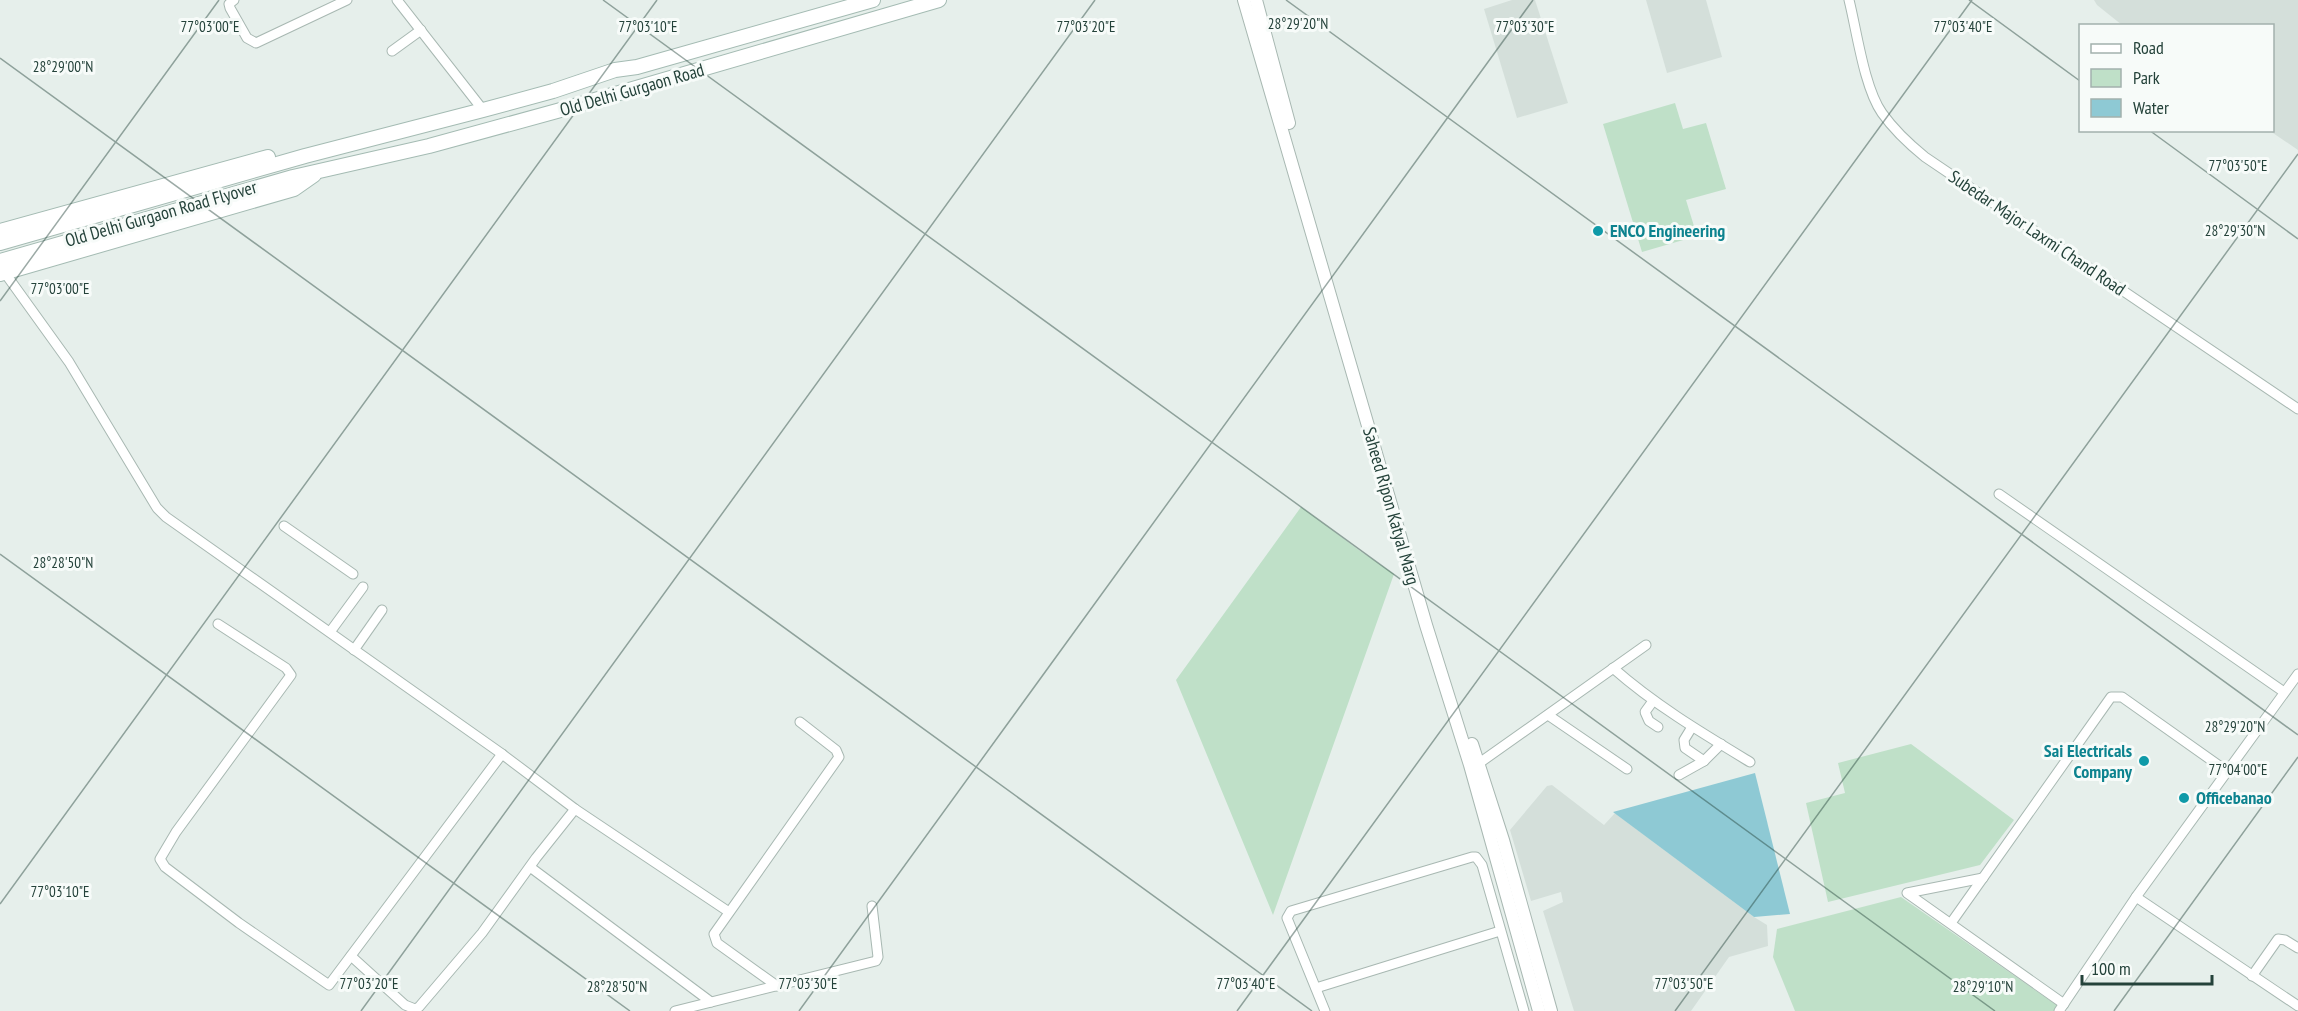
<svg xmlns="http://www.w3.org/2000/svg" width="2298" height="1011" viewBox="0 0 2298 1011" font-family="'PT Sans Narrow',sans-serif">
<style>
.built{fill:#d4dfda}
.green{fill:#bfe0c8}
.water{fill:#8ec9d4}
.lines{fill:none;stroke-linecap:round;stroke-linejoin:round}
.minor-casing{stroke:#a8b8b2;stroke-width:11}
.tertiary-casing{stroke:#a8b8b2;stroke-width:14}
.secondary-casing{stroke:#a4bbb3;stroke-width:16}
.minor{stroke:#fff;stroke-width:9}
.tertiary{stroke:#fff;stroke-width:12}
.secondary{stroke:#fff;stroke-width:14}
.ticks{fill:none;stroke:#24423a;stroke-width:1.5;stroke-opacity:0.45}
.culture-dot{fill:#0f9aa8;stroke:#f7fbf9;stroke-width:2}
.labels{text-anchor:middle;stroke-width:6;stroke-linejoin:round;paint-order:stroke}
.street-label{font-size:18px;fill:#24423a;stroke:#f7fbf9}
.culture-label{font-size:18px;font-weight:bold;fill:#0d838f;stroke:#f7fbf9;text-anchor:start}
.ticks-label{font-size:15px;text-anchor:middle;fill:#24423a;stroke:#f7fbf9;stroke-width:6;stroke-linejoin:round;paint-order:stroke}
</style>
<rect width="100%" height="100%" fill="#e6efeb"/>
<!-- built -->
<g class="built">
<polygon points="1512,0 1535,0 1568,103 1517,118 1484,9"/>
<polygon points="1646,0 1706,0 1722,57 1667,73"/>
<polygon points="2094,0 2298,0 2298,150 2270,131 2272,130 2272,26 2122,25 2097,5"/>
<polygon points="1552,785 1604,825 1615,813 1754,917 1767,925 1768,946 1729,957 1691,1011 1574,1011 1543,911 1563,902 1561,892 1531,901 1510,830 1547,786"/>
</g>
<!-- green -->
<g class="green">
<polygon points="1675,103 1683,129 1706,123 1726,189 1686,200 1697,236 1642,252 1603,124"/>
<polygon points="1301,507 1360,551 1394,574 1273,915 1176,680"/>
<polygon points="1911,744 2014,820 1980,865 1828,902 1806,803 1845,793 1838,763"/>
<polygon points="1901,897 2061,1008 2059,1011 1795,1011 1773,957 1777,929"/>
</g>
<!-- water -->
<polygon class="water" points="1755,773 1790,914 1754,917 1613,812"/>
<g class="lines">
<!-- minor casing -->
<g class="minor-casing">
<g id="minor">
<polyline points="234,0 229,4 230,8 247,38 256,43 347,0"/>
<polyline points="397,0 483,110"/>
<path d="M1849,0C1857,32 1864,87 1882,113C1894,130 1909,144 1925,157L2298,409"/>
<polyline points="392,51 421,30"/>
<polyline points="5,273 69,362 157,508 166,517 502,754 575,809 729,912"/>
<polyline points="1999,494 2284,692"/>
<polyline points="284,526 353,574"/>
<polyline points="218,624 286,668 291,675 176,832 160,859 165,867 239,923 329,985 502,754"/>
<polyline points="330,632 363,587"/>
<polyline points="354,650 382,610"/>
<path d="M1613,668C1655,705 1702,733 1750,762"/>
<polyline points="1653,701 1645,712 1649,721 1658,727"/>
<polyline points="1548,715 1627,769"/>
<polyline points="1692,727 1684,740 1685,748 1704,761"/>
<polyline points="1478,764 1646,645"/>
<polyline points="1679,775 1704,761 1721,744"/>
<polyline points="530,867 711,1002"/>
<polyline points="1983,878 1907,893 2064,1004"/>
<polyline points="2136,897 2298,1006"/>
<polyline points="1951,923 2111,697 2122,697 2228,772"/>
<polyline points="351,956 405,1005 415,1009 419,1007 482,933 536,858 575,809"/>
<polyline points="2252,976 2278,939 2285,940 2298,948"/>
<polyline points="777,986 717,943 714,934 839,757 836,750 800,722"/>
<polyline points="1316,988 1500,931"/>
<polyline points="675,1011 876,961 878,957 872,906"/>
<polyline points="1325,1011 1287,918 1291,911 1472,857 1476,857 1482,865 1524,1011"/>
<polyline points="2059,1011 2136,897 2298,674"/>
</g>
</g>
<!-- tertiary casing -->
<g class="tertiary-casing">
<g id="tertiary">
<polyline points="1244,0 1426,625 1470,765 1539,1011"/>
<polyline points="1256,0 1289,123"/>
<polyline points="1472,744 1503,840 1551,1011"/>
</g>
</g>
<!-- secondary casing -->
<g class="secondary-casing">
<g id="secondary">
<polyline points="0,231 268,157"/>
<polyline points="0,243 305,156 483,110 553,91 615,70 637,67 873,0"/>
<polyline points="0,261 293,177 429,146 557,111 939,0"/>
<polyline points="0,274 294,189 314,175"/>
</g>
</g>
<!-- minor -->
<use href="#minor" class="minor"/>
<!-- tertiary -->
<use href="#tertiary" class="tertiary"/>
<!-- secondary -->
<use href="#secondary" class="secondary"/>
</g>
<!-- ticks -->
<path class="ticks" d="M603,0L1995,1011M1286,0L2298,735M1969,0L2080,81M0,58L1312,1011M2149,130L2298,239M0,301L219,0M0,554L630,1011M0,904L657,0M361,1011L1095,0M799,1011L1533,0M1237,1011L1972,0M1675,1011L2298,154M2114,1011L2298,757"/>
<!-- markers -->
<g class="culture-dot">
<circle cx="1598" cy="231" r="6"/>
<circle cx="2144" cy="761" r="6"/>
<circle cx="2184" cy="798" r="6"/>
</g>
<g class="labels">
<!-- street labels -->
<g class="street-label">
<text transform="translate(632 90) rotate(-16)" y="6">Old Delhi Gurgaon Road</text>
<text transform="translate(161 214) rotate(-16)" y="6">Old Delhi Gurgaon Road Flyover</text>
<text transform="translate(2037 233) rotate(34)" y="6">Subedar Major Laxmi Chand Road</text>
<text transform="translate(1391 506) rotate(74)" y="6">Saheed Ripon Katyal Marg</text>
</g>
<!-- culture labels -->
<g class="culture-label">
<text x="1610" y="237">ENCO Engineering</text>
<text x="2132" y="757" text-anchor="end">Sai Electricals<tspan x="2132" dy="21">Company</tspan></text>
<text x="2196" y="804">Officebanao</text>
</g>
</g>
<g class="ticks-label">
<text x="1298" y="29">28°29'20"N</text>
<text x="210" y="32">77°03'00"E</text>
<text x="648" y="32">77°03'10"E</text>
<text x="1086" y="32">77°03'20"E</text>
<text x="1525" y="32">77°03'30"E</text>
<text x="1963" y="32">77°03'40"E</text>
<text x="63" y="72">28°29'00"N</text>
<text x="2238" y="171">77°03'50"E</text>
<text x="2235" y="236">28°29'30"N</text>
<text x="60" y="294">77°03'00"E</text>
<text x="63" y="568">28°28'50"N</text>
<text x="2235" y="732">28°29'20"N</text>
<text x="2238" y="775">77°04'00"E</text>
<text x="60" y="897">77°03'10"E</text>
<text x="369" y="989">77°03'20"E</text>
<text x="808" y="989">77°03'30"E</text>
<text x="1246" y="989">77°03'40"E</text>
<text x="1684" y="989">77°03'50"E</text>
<text x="617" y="992">28°28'50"N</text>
<text x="1983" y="992">28°29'10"N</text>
</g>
<!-- legend -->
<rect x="2079" y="24" width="195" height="108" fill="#f7fbf9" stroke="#a3b1ad" stroke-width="1.5"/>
<rect x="2091" y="44" width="30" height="9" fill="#ffffff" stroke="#a3b1ad" stroke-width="1.5"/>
<text x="2133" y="54" font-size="18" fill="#24423a">Road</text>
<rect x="2091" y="69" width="30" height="18" fill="#bfe0c8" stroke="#a3b1ad" stroke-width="1.5"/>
<text x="2133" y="84" font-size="18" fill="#24423a">Park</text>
<rect x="2091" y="99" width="30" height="18" fill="#8ec9d4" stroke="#a3b1ad" stroke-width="1.5"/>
<text x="2133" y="114" font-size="18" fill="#24423a">Water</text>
<!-- scale -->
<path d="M2082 975v9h130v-9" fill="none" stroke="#24423a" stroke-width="3"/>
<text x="2091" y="975" font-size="18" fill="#24423a" stroke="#f7fbf9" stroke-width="4.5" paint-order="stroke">100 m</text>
</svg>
